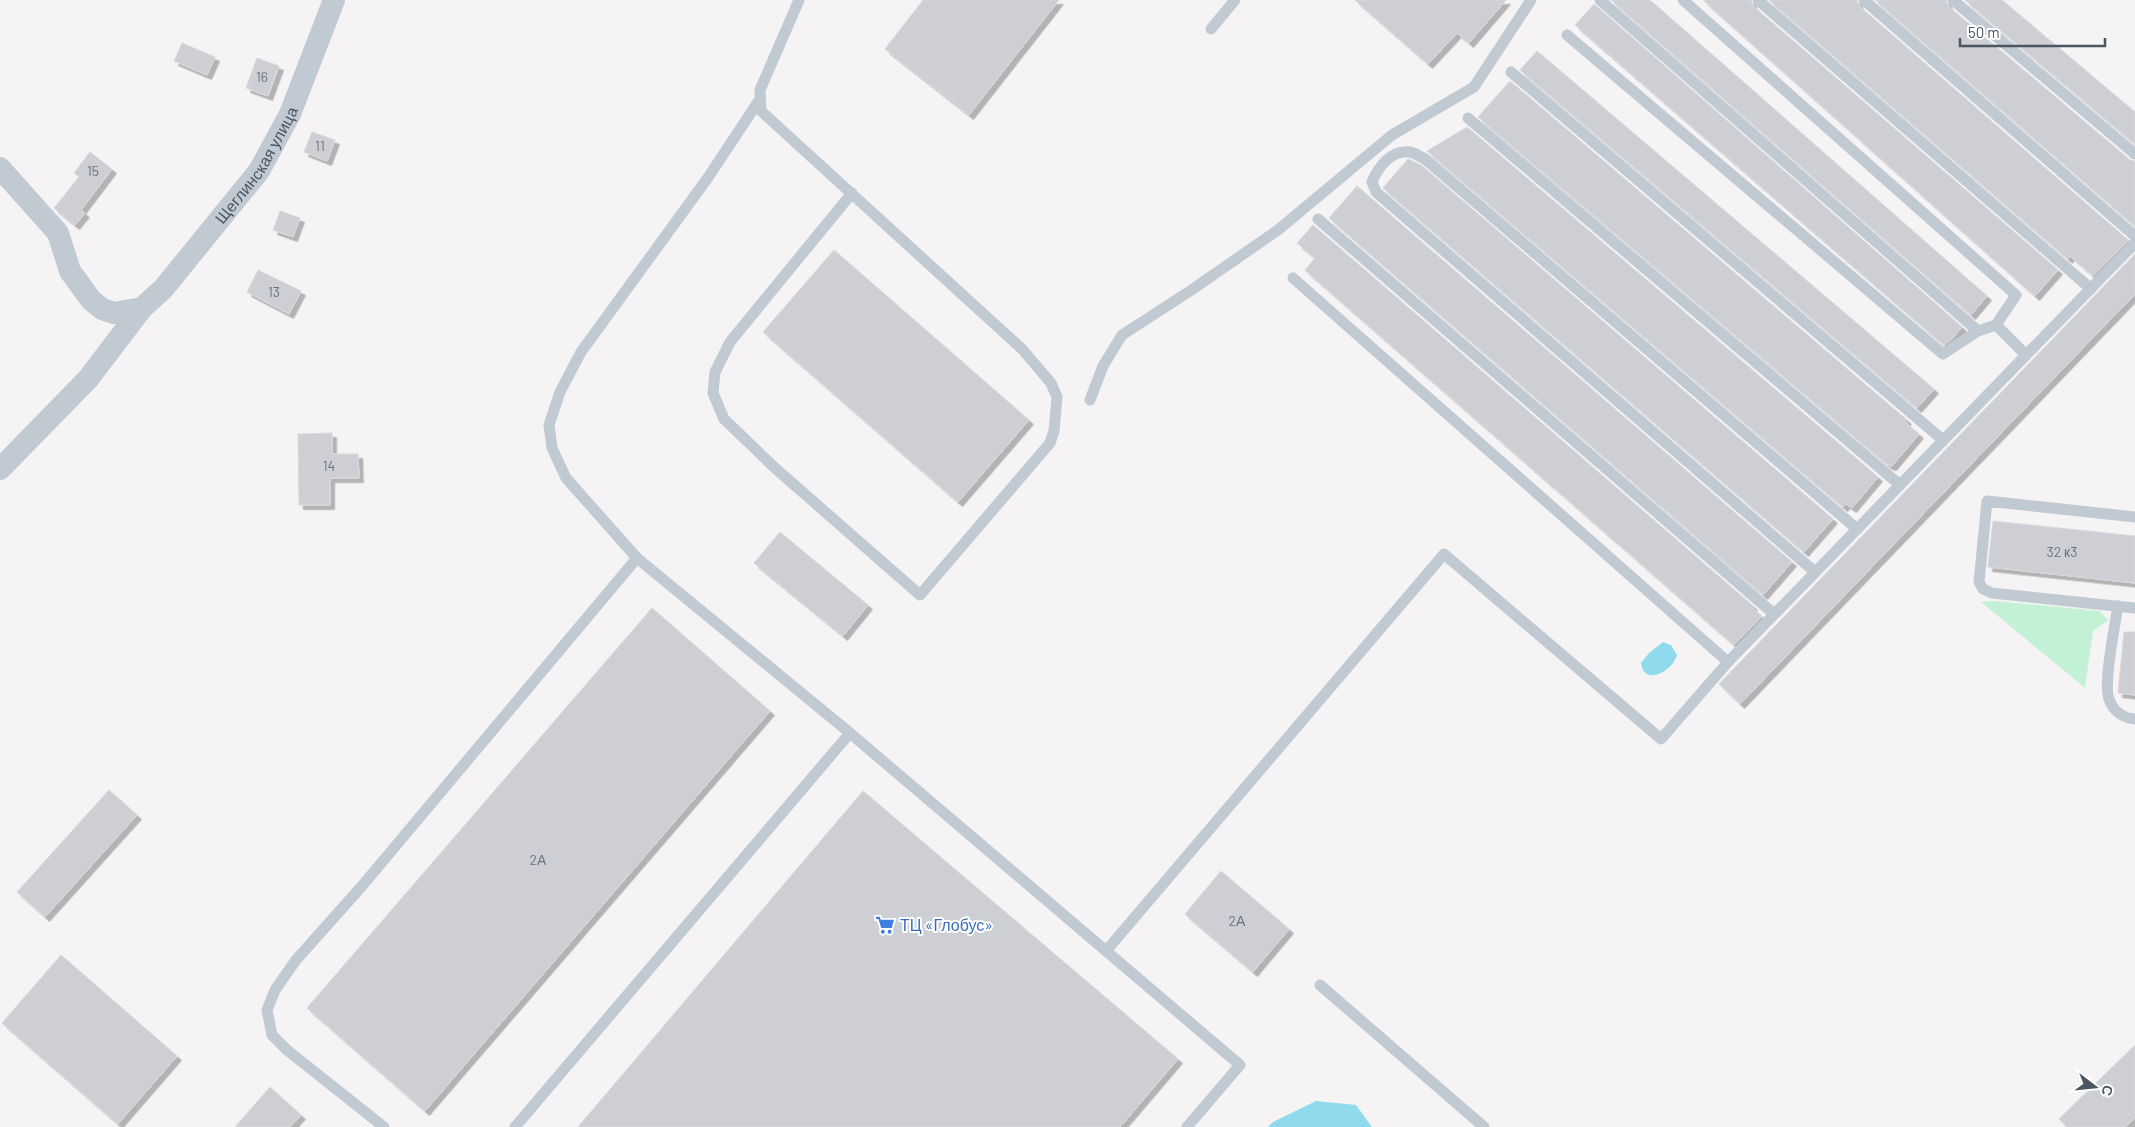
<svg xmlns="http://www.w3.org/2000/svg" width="2135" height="1127" viewBox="0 0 2135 1127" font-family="Barlow,sans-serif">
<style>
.green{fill:#c3f1d5}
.water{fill:#90daee}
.building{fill:#cdcfd5;stroke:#d7d9de;filter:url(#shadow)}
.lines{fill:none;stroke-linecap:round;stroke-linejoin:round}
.service{stroke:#c1cad2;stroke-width:11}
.minor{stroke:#c1cad2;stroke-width:22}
.labels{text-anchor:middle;stroke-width:4;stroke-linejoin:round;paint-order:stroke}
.number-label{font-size:14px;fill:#6b747e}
.street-label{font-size:16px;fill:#4a5661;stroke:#fff}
.shop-label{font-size:16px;fill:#366cbe;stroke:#fff;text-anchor:start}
</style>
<defs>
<filter id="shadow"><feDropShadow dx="4.5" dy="4.5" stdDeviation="0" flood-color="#0004"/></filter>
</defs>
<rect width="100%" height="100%" fill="#f5f3f3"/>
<!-- green -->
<polygon class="green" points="1995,601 2100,611 2108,620 2093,631 2085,688 1981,602"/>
<!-- water -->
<g class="water">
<path d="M1663,642L1671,645L1677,655C1673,671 1644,687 1641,663L1649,653Z"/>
<polygon points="1316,1101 1356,1105 1372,1127 1268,1127 1273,1122"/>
</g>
<!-- building -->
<g class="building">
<polygon points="923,0 1059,0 969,115 885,49"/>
<polygon points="1355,0 1506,0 1469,43 1457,33 1428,64"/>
<polygon points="1611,0 1650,0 1987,296 1971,315"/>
<polygon points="1703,0 1751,0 1753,6 2058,270 2035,296"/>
<polygon points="1769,0 1857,0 1859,6 2128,240 2093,276 2070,256 2068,259"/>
<polygon points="1875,0 1946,0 1948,6 2130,160 2135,161 2135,226"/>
<polygon points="1965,0 2002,0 2135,112 2135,144"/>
<polygon points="1594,4 1962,327 1951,340 1944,345 1575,25"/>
<polygon points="182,43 215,57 207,75 174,61"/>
<polygon points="1537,51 1934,389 1917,408 1520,70"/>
<polygon points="257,58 279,66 268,96 246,88"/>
<polygon points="1510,81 1907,420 1905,422 1919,434 1892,466 1888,465 1478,117"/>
<polygon points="1467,127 1878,477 1852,508 1846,504 1843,507 1427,151"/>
<polygon points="312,132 335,140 327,161 304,152"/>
<polygon points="90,152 112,169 81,210 85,213 75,225 54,208 79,177 74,173"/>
<polygon points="1408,159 1421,165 1833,519 1804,552 1383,188"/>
<polygon points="1357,186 1792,562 1763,595 1329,218"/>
<polygon points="280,211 300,218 293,237 273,230"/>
<polygon points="1313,225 1753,606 1752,608 1762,616 1734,645 1305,270 1315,258 1297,243"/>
<polygon points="834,250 1029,420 958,502 763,332"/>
<polygon points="2135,254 2135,294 1740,704 1719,684"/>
<polygon points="258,270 301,291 289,314 247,292"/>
<polygon points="332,433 332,454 358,454 359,478 330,478 330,505 299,505 298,434"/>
<polygon points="1993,521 2135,536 2135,583 1988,567"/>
<polygon points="780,532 868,605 843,636 754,563"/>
<polygon points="652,608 770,711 425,1111 307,1008"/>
<polygon points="2124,632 2135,632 2135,695 2118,693"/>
<polygon points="109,790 137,815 45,917 17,892"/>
<polygon points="863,791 1178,1059 1120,1127 578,1127"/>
<polygon points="1221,871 1289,929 1253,972 1185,914"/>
<polygon points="61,955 177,1056 118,1124 2,1023"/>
<polygon points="2135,1045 2135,1118 2126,1127 2067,1127 2059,1119"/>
<polygon points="270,1087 301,1115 290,1127 235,1127"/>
</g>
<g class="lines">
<!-- service -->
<g class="service">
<polyline points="799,0 760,90 761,111 1022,349 1051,383 1057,397 1054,431 1050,443 920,595 775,468 724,419 713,393 715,372 730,342 852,193"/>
<polyline points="1600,0 1978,331"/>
<polyline points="1758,0 2091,289"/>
<polyline points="1864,0 2135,236"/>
<polyline points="1953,0 2135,154"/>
<polyline points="1211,29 1235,0"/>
<polyline points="1567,35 1943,354 1978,331 1996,325 2016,295 1683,0"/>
<polyline points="1511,72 1943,440"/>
<polyline points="760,99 707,179 581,352 560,392 549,425 552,448 566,478 637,558 850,733"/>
<polyline points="1468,118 1900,485"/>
<polyline points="1318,219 1774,614"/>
<polyline points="1293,278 1728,662 2135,243"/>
<polyline points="1996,325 2026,355"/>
<polyline points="1090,400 1103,366 1122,335 1190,291 1278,230 1392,135 1474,87 1531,0"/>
<polyline points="2135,517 1987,501 1979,582 1983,589 1992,593 2135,608"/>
<path d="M1815,572L1376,192L1372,182C1378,167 1392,149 1410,152C1415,153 1421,157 1425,159L1857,529"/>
<path d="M2118,606C2115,625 2103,684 2109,699C2113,711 2123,718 2135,719"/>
<polyline points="1106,951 1444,554 1661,739 1728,662"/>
<polyline points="1320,985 1484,1127"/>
<polyline points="384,1127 287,1050 272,1035 267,1010 275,990 296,960 362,886 637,558"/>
<polyline points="515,1127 850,733 1240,1065 1187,1127"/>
</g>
<!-- minor -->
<g class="minor">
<polyline points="0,168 58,233 70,271 91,300 102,309 114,313 142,308"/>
<path id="s1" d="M0,469L88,379L142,308L163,289L259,171L290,114L334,0"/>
</g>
</g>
<!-- icons -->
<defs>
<g id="supermarket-bare" transform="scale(1.5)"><path d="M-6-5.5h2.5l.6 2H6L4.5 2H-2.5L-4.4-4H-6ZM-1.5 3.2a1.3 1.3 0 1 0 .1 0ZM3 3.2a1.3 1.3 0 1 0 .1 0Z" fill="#3f7fe0" stroke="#fff" stroke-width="2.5" paint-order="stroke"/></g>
</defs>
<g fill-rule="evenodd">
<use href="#supermarket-bare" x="885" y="925"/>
</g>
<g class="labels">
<!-- number labels -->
<g class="number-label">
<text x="262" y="82">16</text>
<text x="320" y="151">11</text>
<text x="93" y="176">15</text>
<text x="274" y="297">13</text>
<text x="329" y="471">14</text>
<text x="2062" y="557">32 к3</text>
<text x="538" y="865">2А</text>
<text x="1237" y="926">2А</text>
</g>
<!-- street labels -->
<g class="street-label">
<text dy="6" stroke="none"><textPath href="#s1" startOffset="399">Щеглинская улица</textPath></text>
</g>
<!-- shop labels -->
<g class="shop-label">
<text x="900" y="931">ТЦ «Глобус»</text>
</g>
</g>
<!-- north arrow -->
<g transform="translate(2095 1087) rotate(106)" stroke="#ffffff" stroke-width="4" paint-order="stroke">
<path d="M0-4L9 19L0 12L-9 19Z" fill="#4a5661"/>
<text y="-8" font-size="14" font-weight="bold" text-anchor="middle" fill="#4a5661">С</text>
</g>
<!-- scale -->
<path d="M1960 38v8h145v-8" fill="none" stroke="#4a5661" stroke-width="2.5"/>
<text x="1968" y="38" font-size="15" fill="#4a5661" stroke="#ffffff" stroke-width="4" paint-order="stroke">50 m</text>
</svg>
